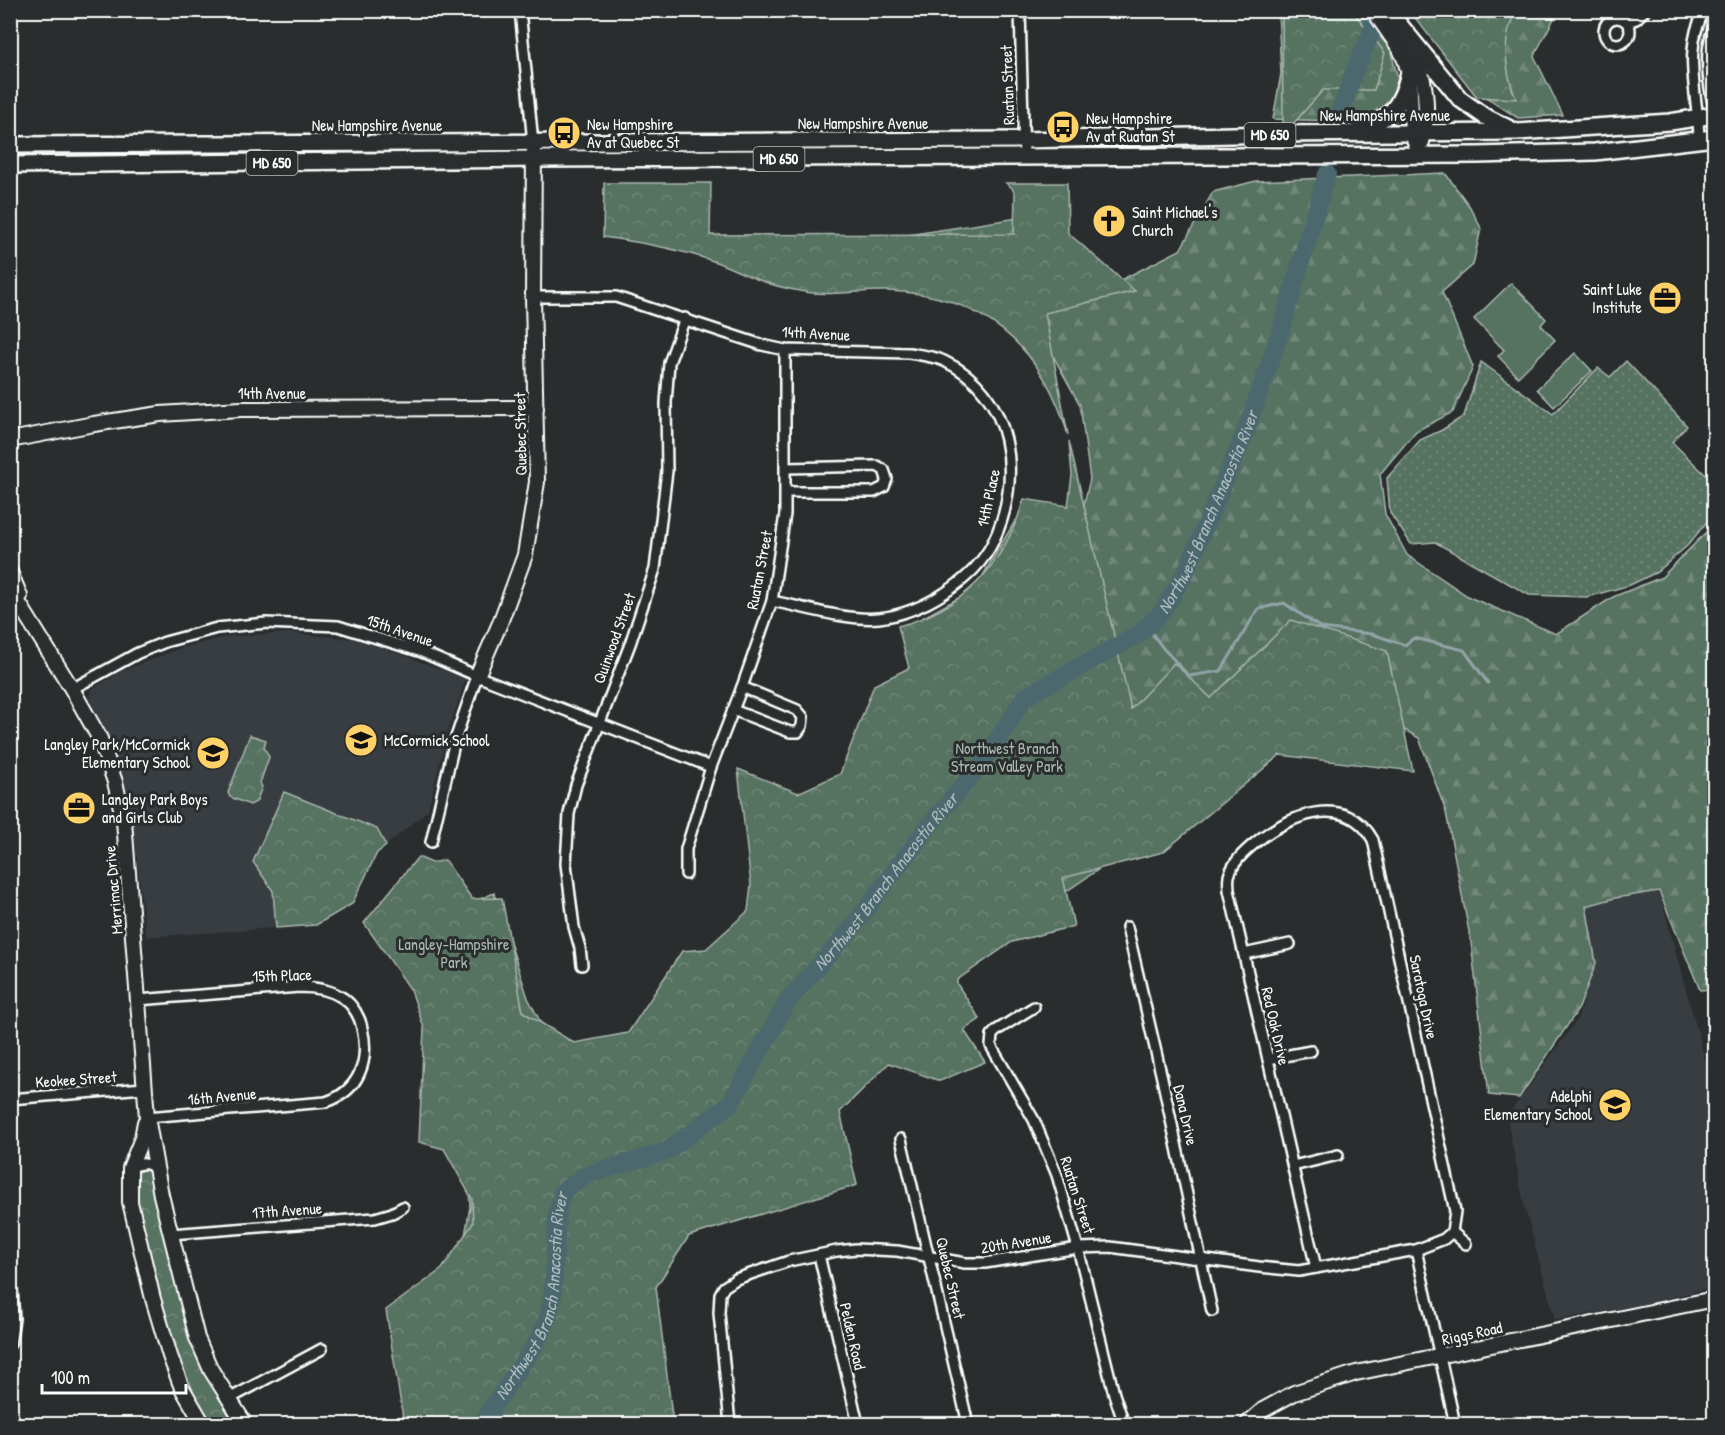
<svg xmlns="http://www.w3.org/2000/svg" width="1725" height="1435" viewBox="0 0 1725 1435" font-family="'Patrick Hand',sans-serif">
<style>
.built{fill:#383c42}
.grass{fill:url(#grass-dots);stroke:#aab8b0;stroke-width:1.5}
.forest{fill:url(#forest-firs);stroke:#aab8b0;stroke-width:1.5}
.park{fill:url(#park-crowns);stroke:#aab8b0;stroke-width:1.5}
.pitch{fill:#567261;stroke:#aab8b0;stroke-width:1.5}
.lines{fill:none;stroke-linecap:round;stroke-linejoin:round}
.stream{stroke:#93a4a8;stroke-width:3}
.river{stroke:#4b686e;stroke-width:18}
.street-casing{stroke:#fff;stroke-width:14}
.secondary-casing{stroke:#fff;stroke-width:18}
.primary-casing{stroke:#fff;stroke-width:20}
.street{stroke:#2a2d2e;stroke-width:9}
.secondary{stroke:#2a2d2e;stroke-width:14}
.primary{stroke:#2a2d2e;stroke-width:15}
.labels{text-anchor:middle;stroke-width:6;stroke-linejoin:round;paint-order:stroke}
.shield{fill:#2a2d2e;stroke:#bfc0c0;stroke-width:1.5}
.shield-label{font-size:15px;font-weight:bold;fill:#fff}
.street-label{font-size:16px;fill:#fff;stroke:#2a2d2e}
.poi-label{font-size:16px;fill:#fff;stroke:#2a2d2e;text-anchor:start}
.park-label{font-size:16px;fill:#aab8b0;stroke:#2a2d2e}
.water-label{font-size:18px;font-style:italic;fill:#aebbbe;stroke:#2a2d2e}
</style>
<defs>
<pattern id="grass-dots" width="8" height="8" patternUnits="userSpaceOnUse" patternTransform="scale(1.5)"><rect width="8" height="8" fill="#567261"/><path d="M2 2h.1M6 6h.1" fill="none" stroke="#6f8779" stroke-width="1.8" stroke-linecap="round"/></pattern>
<pattern id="forest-firs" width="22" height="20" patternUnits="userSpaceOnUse" patternTransform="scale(1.5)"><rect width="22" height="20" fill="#567261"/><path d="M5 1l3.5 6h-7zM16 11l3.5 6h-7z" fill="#6f8779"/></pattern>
<pattern id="park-crowns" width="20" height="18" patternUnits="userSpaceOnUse" patternTransform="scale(1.5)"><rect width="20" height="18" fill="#567261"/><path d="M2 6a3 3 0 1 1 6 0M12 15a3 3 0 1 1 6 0" fill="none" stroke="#6f8779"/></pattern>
</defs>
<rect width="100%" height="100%" fill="#2a2d2e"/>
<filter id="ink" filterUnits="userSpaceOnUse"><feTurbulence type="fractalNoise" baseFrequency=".0167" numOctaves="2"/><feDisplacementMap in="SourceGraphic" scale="12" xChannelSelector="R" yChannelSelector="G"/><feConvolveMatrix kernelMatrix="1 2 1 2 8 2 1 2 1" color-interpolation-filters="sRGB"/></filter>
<g filter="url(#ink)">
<!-- built -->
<g class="built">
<polygon points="290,633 354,639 397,653 466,679 447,734 428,810 377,853 352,904 316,925 146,937 130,800 109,741 90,700 92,689 122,671 181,648 230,636"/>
<polygon points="1659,891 1714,1092 1714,1287 1640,1305 1555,1320 1524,1205 1507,1117 1577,1020 1596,964 1586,906 1615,898"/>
</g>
<!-- grass -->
<polygon class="grass" points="1626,361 1687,426 1672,442 1714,483 1714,513 1688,545 1657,572 1630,585 1587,597 1529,595 1435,542 1411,544 1390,513 1387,478 1420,440 1442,430 1464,416 1481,362 1553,414 1598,368 1610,377"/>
<!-- forest -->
<g class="forest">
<polygon points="1278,11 1357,11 1390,48 1398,79 1391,103 1367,122 1273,119 1281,74"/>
<polygon points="1415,11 1558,11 1534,56 1563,115 1518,118 1479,93 1453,55"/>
<polygon points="1445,173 1470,207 1481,228 1473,265 1442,292 1473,367 1453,412 1416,431 1380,474 1385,514 1407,555 1469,597 1556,634 1613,597 1662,577 1714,524 1714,989 1700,990 1659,891 1615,898 1586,906 1596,963 1579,1008 1519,1098 1489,1095 1471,942 1446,812 1419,738 1364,707 1291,699 1105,865 998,938 956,973 845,1099 832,1133 461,1259 470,1207 468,1170 431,1021 388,937 494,893 528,998 555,1050 618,1050 746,937 825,811 922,672 909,625 975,589 1015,521 1079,525 1090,479 1080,405 1052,354 869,241 1032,216 1115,283 1180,250 1213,192 1256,181"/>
</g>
<!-- park -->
<g class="park">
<polygon points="1282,11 1353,11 1385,53 1374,90 1323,90 1293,124 1283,124"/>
<path d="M1416,11H1516C1501,40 1504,69 1516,99L1477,97L1412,14Z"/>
<path d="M604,183H711L710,235L1014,234L1015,194L1012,188L1006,183H1067L1068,233L1135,291L1045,313L1068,435C1043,346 980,293 887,291C862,290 822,297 800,291C788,289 776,286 765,282C746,276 729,266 710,260C675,248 639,242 603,237Z"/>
<path d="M1069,441L1131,709L1174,663L1211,698L1291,620L1387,651L1413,771L1280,755L1163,852L1063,878L1074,926L1012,942L957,980V984L980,1019L964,1030L985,1062L940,1081L889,1063L840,1112L857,1185L689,1236L656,1287L673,1424H404L386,1310L442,1269L473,1223L472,1199L444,1149L419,1142L424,1028L411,990L364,923L418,857L432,863L445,860L472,899L502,898L523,1012L574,1043L628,1033L682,951L706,949L748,911L751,885L738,769L798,793L840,774L874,685L909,668L898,626C965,609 1005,563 1024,499L1068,506L1072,475Z"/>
<polygon points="250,735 266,740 264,747 269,757 260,783 262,787 256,802 250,805 230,797 228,793"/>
<polygon points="284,792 377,829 386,846 377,853 352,904 316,925 276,928 273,891 253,862"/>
<polygon points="143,1169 148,1169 152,1174 201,1366 234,1424 208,1424 201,1414 174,1356 135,1203 136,1174"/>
</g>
<!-- pitch -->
<g class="pitch">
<polygon points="1511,283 1546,319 1541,325 1555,340 1518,377 1498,356 1504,350 1474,319"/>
<polygon points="1575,353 1592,371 1554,407 1537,389"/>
</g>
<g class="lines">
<!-- stream -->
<polyline class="stream" points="1147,627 1163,648 1189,676 1221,671 1258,609 1284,603 1321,628 1372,634 1405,645 1414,638 1464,650 1488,683"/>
<!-- river -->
<g class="river">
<polyline points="1338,118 1355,70 1374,27 1372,20 1377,10"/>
<path id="s1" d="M481,1424L536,1344L548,1318L553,1294L557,1214L563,1191L584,1176L667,1151L730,1104L789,999L848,933L924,832L984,761L1025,697L1139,634L1162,612L1185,574L1246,431L1280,333L1327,174"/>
</g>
<!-- street casing -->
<g class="street-casing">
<g id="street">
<polyline points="520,10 533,143"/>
<polyline points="1020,10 1024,158"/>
<circle cx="1617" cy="31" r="13"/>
<polyline points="1627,22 1636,19 1645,10"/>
<path d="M1714,26C1703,54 1708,81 1714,109"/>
<path d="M1699,140C1699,99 1681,49 1705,10"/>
<path d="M533,297H616L762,345L785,350L909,353C920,355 933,356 944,361C1013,393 1024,479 993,542C974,581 922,613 879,618C848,621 803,607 772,601"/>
<polyline points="786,468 877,466 884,470 887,479 884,487 874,492 786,492"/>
<polyline points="72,689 138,653 165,642 217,628 266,623 338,626 422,652 477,676 711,767"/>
<polyline points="733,710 790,732 798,732 802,726 803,717 797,710 742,687"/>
<polyline points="431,842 455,740 477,676"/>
<polyline points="686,874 686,849 711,767 742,687 772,601 785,514 785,350"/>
<polyline points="1127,927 1162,1078 1212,1311"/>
<polyline points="1244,954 1290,944"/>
<polyline points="582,965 580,948 574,927 566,864 569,814 576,785 630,644 655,569 667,471 666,403 669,363 685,318"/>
<path d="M138,1000L299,987C314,987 329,989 343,998C353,1005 360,1017 362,1028C370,1061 359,1091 326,1102L147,1117"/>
<polyline points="1034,1007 997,1030 992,1035 991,1046 1034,1120 1057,1175 1078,1248 1114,1394 1124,1424"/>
<polyline points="1268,1059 1311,1051"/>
<polyline points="10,1099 144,1088"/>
<polyline points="901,1139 968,1424"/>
<polyline points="1293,1166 1338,1155"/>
<path d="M130,1168C141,1163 149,1161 156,1171"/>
<polyline points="171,1234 375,1218 392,1213 403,1207"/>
<polyline points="1416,1250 1455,1424"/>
<polyline points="819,1255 858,1424"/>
<polyline points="10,1261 14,1319 10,1344"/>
<path d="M1316,1268L1229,890C1229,885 1228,881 1229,876C1233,862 1244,852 1255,843C1287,816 1346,791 1373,840L1455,1211L1452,1232L1466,1244"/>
<polyline points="229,1399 322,1349"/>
<polyline points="730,1424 719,1313 720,1294 724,1287 736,1279 789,1261 837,1251 856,1249 897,1251 965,1263 985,1263 1078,1248 1110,1247 1259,1267 1299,1271 1416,1250 1444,1239 1452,1232"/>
</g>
</g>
<!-- secondary casing -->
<g class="secondary-casing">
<g id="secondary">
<polyline points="1373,10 1400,49 1405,60 1409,73 1412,133 1419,155"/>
<path d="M1389,10C1418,49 1434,94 1422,142"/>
<polyline points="10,440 94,424 160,414 241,409 536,408"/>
<polyline points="10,572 20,596"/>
<polyline points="10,589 72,689 100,739 115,782 124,821 147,1117 161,1195 197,1338 211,1370 245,1424"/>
<polyline points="477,676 500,623 525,555 537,482 533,297 534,148"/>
<polyline points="145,1122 142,1138 130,1168 130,1202 153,1299 170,1356 182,1388 203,1424"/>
<polyline points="1247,1424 1263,1410 1294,1393 1356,1373 1714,1299"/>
</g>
</g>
<!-- primary casing -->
<g class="primary-casing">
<g id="primary">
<polyline points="1395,19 1460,99 1484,116 1514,131"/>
<path d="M1359,130C1391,118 1401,107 1409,73"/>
<polyline points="10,145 1024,140 1274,134 1517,132 1670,122 1714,115"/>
<polyline points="10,165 534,159 1477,155 1595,152 1714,138"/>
</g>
</g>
<!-- street -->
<use href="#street" class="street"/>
<!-- secondary -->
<use href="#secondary" class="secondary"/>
<!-- primary -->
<use href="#primary" class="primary"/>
</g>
</g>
<!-- icons -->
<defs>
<g id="bus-disc" transform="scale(1.725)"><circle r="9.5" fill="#ffd166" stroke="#2a2d2e"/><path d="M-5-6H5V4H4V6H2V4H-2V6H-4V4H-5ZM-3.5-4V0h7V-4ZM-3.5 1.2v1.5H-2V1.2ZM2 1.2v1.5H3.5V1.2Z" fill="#111"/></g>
<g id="church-disc" transform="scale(1.725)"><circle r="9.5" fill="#ffd166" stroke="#2a2d2e"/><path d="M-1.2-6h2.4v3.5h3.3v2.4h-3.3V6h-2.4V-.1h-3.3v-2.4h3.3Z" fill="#111"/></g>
<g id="office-disc" transform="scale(1.725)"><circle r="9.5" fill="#ffd166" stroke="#2a2d2e"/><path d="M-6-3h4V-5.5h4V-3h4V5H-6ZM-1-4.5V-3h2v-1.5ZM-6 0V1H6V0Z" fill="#111"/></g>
<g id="school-disc" transform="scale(1.725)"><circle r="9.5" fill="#ffd166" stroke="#2a2d2e"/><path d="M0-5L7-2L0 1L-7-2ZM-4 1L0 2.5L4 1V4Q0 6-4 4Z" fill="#111"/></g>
</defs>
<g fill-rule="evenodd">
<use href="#bus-disc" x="1063" y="127"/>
<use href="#bus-disc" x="564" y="133"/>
<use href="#church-disc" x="1109" y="221"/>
<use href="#office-disc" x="1665" y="298"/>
<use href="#school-disc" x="361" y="740"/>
<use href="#school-disc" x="213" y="753"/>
<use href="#office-disc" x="79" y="808"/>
<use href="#school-disc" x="1615" y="1105"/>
</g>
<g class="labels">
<!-- shield labels -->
<g class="shield">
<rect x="1244.5" y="123" width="51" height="24" rx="4.5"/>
<rect x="753.5" y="147" width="51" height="24" rx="4.5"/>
<rect x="246.5" y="151" width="51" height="24" rx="4.5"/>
</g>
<g class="shield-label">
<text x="1270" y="140">MD 650</text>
<text x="779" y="164">MD 650</text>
<text x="272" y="168">MD 650</text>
</g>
<!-- street labels -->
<g class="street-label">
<text transform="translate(1007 85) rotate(-92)" y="6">Ruatan Street</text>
<text x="1385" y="121">New Hampshire Avenue</text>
<text x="863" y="129">New Hampshire Avenue</text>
<text x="377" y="131">New Hampshire Avenue</text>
<text transform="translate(816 333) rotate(3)" y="6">14th Avenue</text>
<text x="272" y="399">14th Avenue</text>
<text transform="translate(520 434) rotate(-91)" y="6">Quebec Street</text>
<text transform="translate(988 498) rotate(-78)" y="6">14th Place</text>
<text transform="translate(759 570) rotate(-79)" y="6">Ruatan Street</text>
<text transform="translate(400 630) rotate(19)" y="6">15th Avenue</text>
<text transform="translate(614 638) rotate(-70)" y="6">Quinwood Street</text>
<text transform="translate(113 890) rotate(-95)" y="6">Merrimac Drive</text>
<text transform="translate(282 975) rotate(-2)" y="6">15th Place</text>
<text transform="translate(1424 997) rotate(78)" y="6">Saratoga Drive</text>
<text transform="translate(1276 1026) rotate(77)" y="6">Red Oak Drive</text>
<text transform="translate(76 1079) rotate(-4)" y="6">Keokee Street</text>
<text transform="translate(222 1096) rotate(-5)" y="6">16th Avenue</text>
<text transform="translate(1186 1115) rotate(77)" y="6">Dana Drive</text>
<text transform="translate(1078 1195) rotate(72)" y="6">Ruatan Street</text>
<text transform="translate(287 1210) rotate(-4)" y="6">17th Avenue</text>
<text transform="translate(1016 1242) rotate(-9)" y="6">20th Avenue</text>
<text transform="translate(951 1278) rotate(77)" y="6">Quebec Street</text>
<text transform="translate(1472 1333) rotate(-12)" y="6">Riggs Road</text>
<text transform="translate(853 1336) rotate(77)" y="6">Pelden Road</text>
</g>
<!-- poi labels -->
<g class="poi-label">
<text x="1086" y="124">New Hampshire<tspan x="1086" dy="18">Av at Ruatan St</tspan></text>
<text x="587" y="130">New Hampshire<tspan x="587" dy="18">Av at Quebec St</tspan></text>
<text x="1132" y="218">Saint Michael's<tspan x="1132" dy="18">Church</tspan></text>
<text x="1642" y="295" text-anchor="end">Saint Luke<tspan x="1642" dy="18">Institute</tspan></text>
<text x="384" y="746">McCormick School</text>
<text x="190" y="750" text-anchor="end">Langley Park/McCormick<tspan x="190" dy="18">Elementary School</tspan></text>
<text x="102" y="805">Langley Park Boys<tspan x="102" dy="18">and Girls Club</tspan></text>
<text x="1592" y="1102" text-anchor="end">Adelphi<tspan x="1592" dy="18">Elementary School</tspan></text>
</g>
<!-- park labels -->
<g class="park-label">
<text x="1007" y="754">Northwest Branch<tspan x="1007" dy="18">Stream Valley Park</tspan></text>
<text x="454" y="950">Langley-Hampshire<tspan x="454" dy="18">Park</tspan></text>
</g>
<!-- water labels -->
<g class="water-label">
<text dy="6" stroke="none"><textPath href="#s1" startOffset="1222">Northwest Branch Anacostia River</textPath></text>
<text dy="6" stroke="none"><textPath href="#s1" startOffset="718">Northwest Branch Anacostia River</textPath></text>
<text dy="6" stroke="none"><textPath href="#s1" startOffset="142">Northwest Branch Anacostia River</textPath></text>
</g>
</g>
<!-- margin -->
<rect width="1725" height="1435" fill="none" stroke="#2a2d2e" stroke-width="36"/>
<rect x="18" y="18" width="1689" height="1399" fill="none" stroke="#fff" stroke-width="2" filter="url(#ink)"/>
<!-- scale -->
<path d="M42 1384v9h144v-9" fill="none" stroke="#ffffff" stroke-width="3"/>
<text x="51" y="1384" font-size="18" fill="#ffffff" stroke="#2a2d2e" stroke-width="4.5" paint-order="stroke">100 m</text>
</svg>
